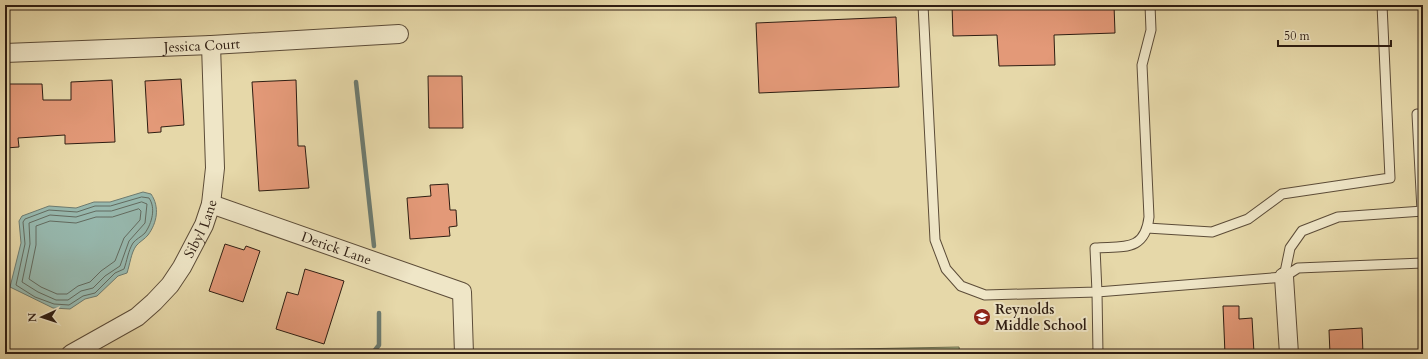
<svg xmlns="http://www.w3.org/2000/svg" width="1428" height="359" viewBox="0 0 1428 359" font-family="Cardo,serif">
<style>
.green{fill:#b0c08c;stroke:#6f6e4f}
.water{fill:#97b9af;stroke:#6d7b70}
.lines{fill:none;stroke-linecap:round;stroke-linejoin:round}
.shore{stroke:#626b60;stroke-width:1}
.stream{stroke:#6d7b70;stroke-width:4.5}
.building{fill:#e39978;stroke:#2e1d12}
.service-casing{stroke:#5c4c38;stroke-width:11}
.minor-casing{stroke:#5c4c38;stroke-width:20}
.service{stroke:#efe6c7;stroke-width:9}
.minor{stroke:#efe6c7;stroke-width:18}
.labels{text-anchor:middle;stroke-width:4;stroke-linejoin:round;paint-order:stroke}
.street-label{font-size:14px;fill:#2e1d12;stroke:#efe6c7}
.poi-label{font-size:14px;font-weight:bold;fill:#2e1d12;stroke:#efe6c7;text-anchor:start}
</style>
<rect width="100%" height="100%" fill="#e6d8a9"/>
<filter id="stains"><feTurbulence type="fractalNoise" baseFrequency=".005" numOctaves="4"/><feColorMatrix values="0 0 0 0 .2 0 0 0 0 .09 0 0 0 0 .02 0 0 0 .5 -.17"/></filter>
<radialGradient id="worn" r=".72"><stop offset=".6" stop-color="#630" stop-opacity="0"/><stop offset="1" stop-color="#630" stop-opacity=".3"/></radialGradient>
<!-- green -->
<polygon class="green" points="959,347 960,354 590,354"/>
<!-- water -->
<path class="water" d="M143,192L151,194C160,207 157,223 148,235C145,239 139,242 136,246C131,253 130,264 127,273L118,276L97,296L85,299L70,309L53,308L10,287L21,243L19,221L22,216L49,206L76,208L94,202H110Z"/>
<g class="lines">
<!-- shore -->
<g class="shore">
<path d="M142,197L149,198C156,208 152,223 145,233C141,237 136,239 133,243C128,251 127,261 124,269L115,273L95,293L83,296L69,305L54,304L35,297L16,285L25,244L23,222L25,219L49,210L77,212L95,206H110Z"/>
<polygon points="142,202 147,204 145,223 129,241 120,266 105,276 93,288 81,291 68,300 56,300 38,292 22,282 30,244 29,223 50,215 76,217 96,211 111,211"/>
<polygon points="139,209 141,211 140,220 124,238 115,261 101,271 90,282 78,286 67,294 57,294 41,287 29,279 36,245 36,226 50,221 76,223 96,217 112,217"/>
</g>
<!-- stream -->
<g class="stream">
<polyline points="356,82 374,246"/>
<polyline points="372,354 379,345 379,313"/>
</g>
</g>
<!-- building -->
<g class="building">
<polygon points="952,5 1114,5 1115,33 1054,35 1055,65 999,66 997,35 953,36"/>
<polygon points="896,17 899,87 759,93 756,23"/>
<polygon points="428,76 462,76 463,128 429,128"/>
<polygon points="181,79 184,125 161,127 161,132 148,133 145,81"/>
<polygon points="112,80 115,142 65,144 65,135 18,138 19,147 6,148 5,84 42,84 43,100 71,100 71,82"/>
<polygon points="296,80 298,146 305,146 309,188 259,191 252,82"/>
<polygon points="448,184 450,210 456,210 457,226 449,227 450,236 410,239 407,198 431,196 430,185"/>
<polygon points="225,244 244,250 246,246 260,251 243,302 209,291"/>
<polygon points="305,269 344,281 324,344 276,329 287,292 298,295"/>
<polygon points="1223,306 1239,306 1239,319 1252,318 1254,353 1225,354"/>
<polygon points="1362,328 1363,354 1330,354 1329,330"/>
</g>
<g class="lines">
<!-- service casing -->
<g class="service-casing">
<g id="service">
<path d="M923,5L935,240L946,269L961,286L985,295L1097,292L1095,248C1123,246 1145,252 1149,217L1142,65L1151,30L1150,5"/>
<polyline points="1417,114 1422,211"/>
<polyline points="1147,228 1212,232 1248,219 1282,194 1390,178 1382,5"/>
<polyline points="1284,277 1290,248 1302,231 1338,217 1423,211"/>
<polyline points="1098,354 1097,292 1284,277 1298,268 1423,263"/>
</g>
</g>
<!-- minor casing -->
<g class="minor-casing">
<g id="minor">
<path id="s1" d="M5,53L211,45L399,34"/>
<path id="s2" d="M211,204L462,292L464,354"/>
<polyline points="1284,277 1289,354"/>
<path id="s3" d="M71,354L137,317L154,302L170,285L182,267L204,225L211,204L215,168L211,45"/>
</g>
</g>
<!-- service -->
<use href="#service" class="service"/>
<!-- minor -->
<use href="#minor" class="minor"/>
</g>
<!-- icons -->
<defs>
<g id="school-disc" transform="scale(0.9)"><circle r="9.5" fill="#8f2418" stroke="#efe6c7"/><path d="M0-5L7-2L0 1L-7-2ZM-4 1L0 2.5L4 1V4Q0 6-4 4Z" fill="#fff"/></g>
</defs>
<g fill-rule="evenodd">
<use href="#school-disc" x="982" y="317"/>
</g>
<g class="labels">
<!-- street labels -->
<g class="street-label">
<text dy="5" stroke="none"><textPath href="#s1" startOffset="197">Jessica Court</textPath></text>
<text dy="5" stroke="none"><textPath href="#s3" startOffset="186">Sibyl Lane</textPath></text>
<text dy="5" stroke="none"><textPath href="#s2" startOffset="133">Derick Lane</textPath></text>
</g>
<!-- poi labels -->
<g class="poi-label">
<text x="995" y="314">Reynolds<tspan x="995" dy="16">Middle School</tspan></text>
</g>
</g>
<!-- margin -->
<rect width="1428" height="359" fill="none" stroke="#e6d8a9" stroke-width="20"/>
<rect x="6" y="6" width="1416" height="347" fill="none" stroke="#2e1d12" stroke-width="2"/>
<rect x="10" y="10" width="1408" height="339" fill="none" stroke="#2e1d12"/>
<!-- north arrow -->
<g transform="translate(42 317) rotate(267)" stroke="#efe6c7" stroke-width="3" paint-order="stroke">
<path d="M0-3L7 15L0 10L-7 15Z" fill="#2e1d12"/>
<text y="-6" font-size="11" font-weight="bold" text-anchor="middle" fill="#2e1d12">N</text>
</g>
<!-- scale -->
<path d="M1278 40v6h113v-6" fill="none" stroke="#2e1d12" stroke-width="2"/>
<text x="1284" y="40" font-size="12" fill="#2e1d12" stroke="#efe6c7" stroke-width="3" paint-order="stroke">50 m</text>
<rect width="100%" height="100%" filter="url(#stains)"/>
<rect width="100%" height="100%" fill="url(#worn)"/>
</svg>
